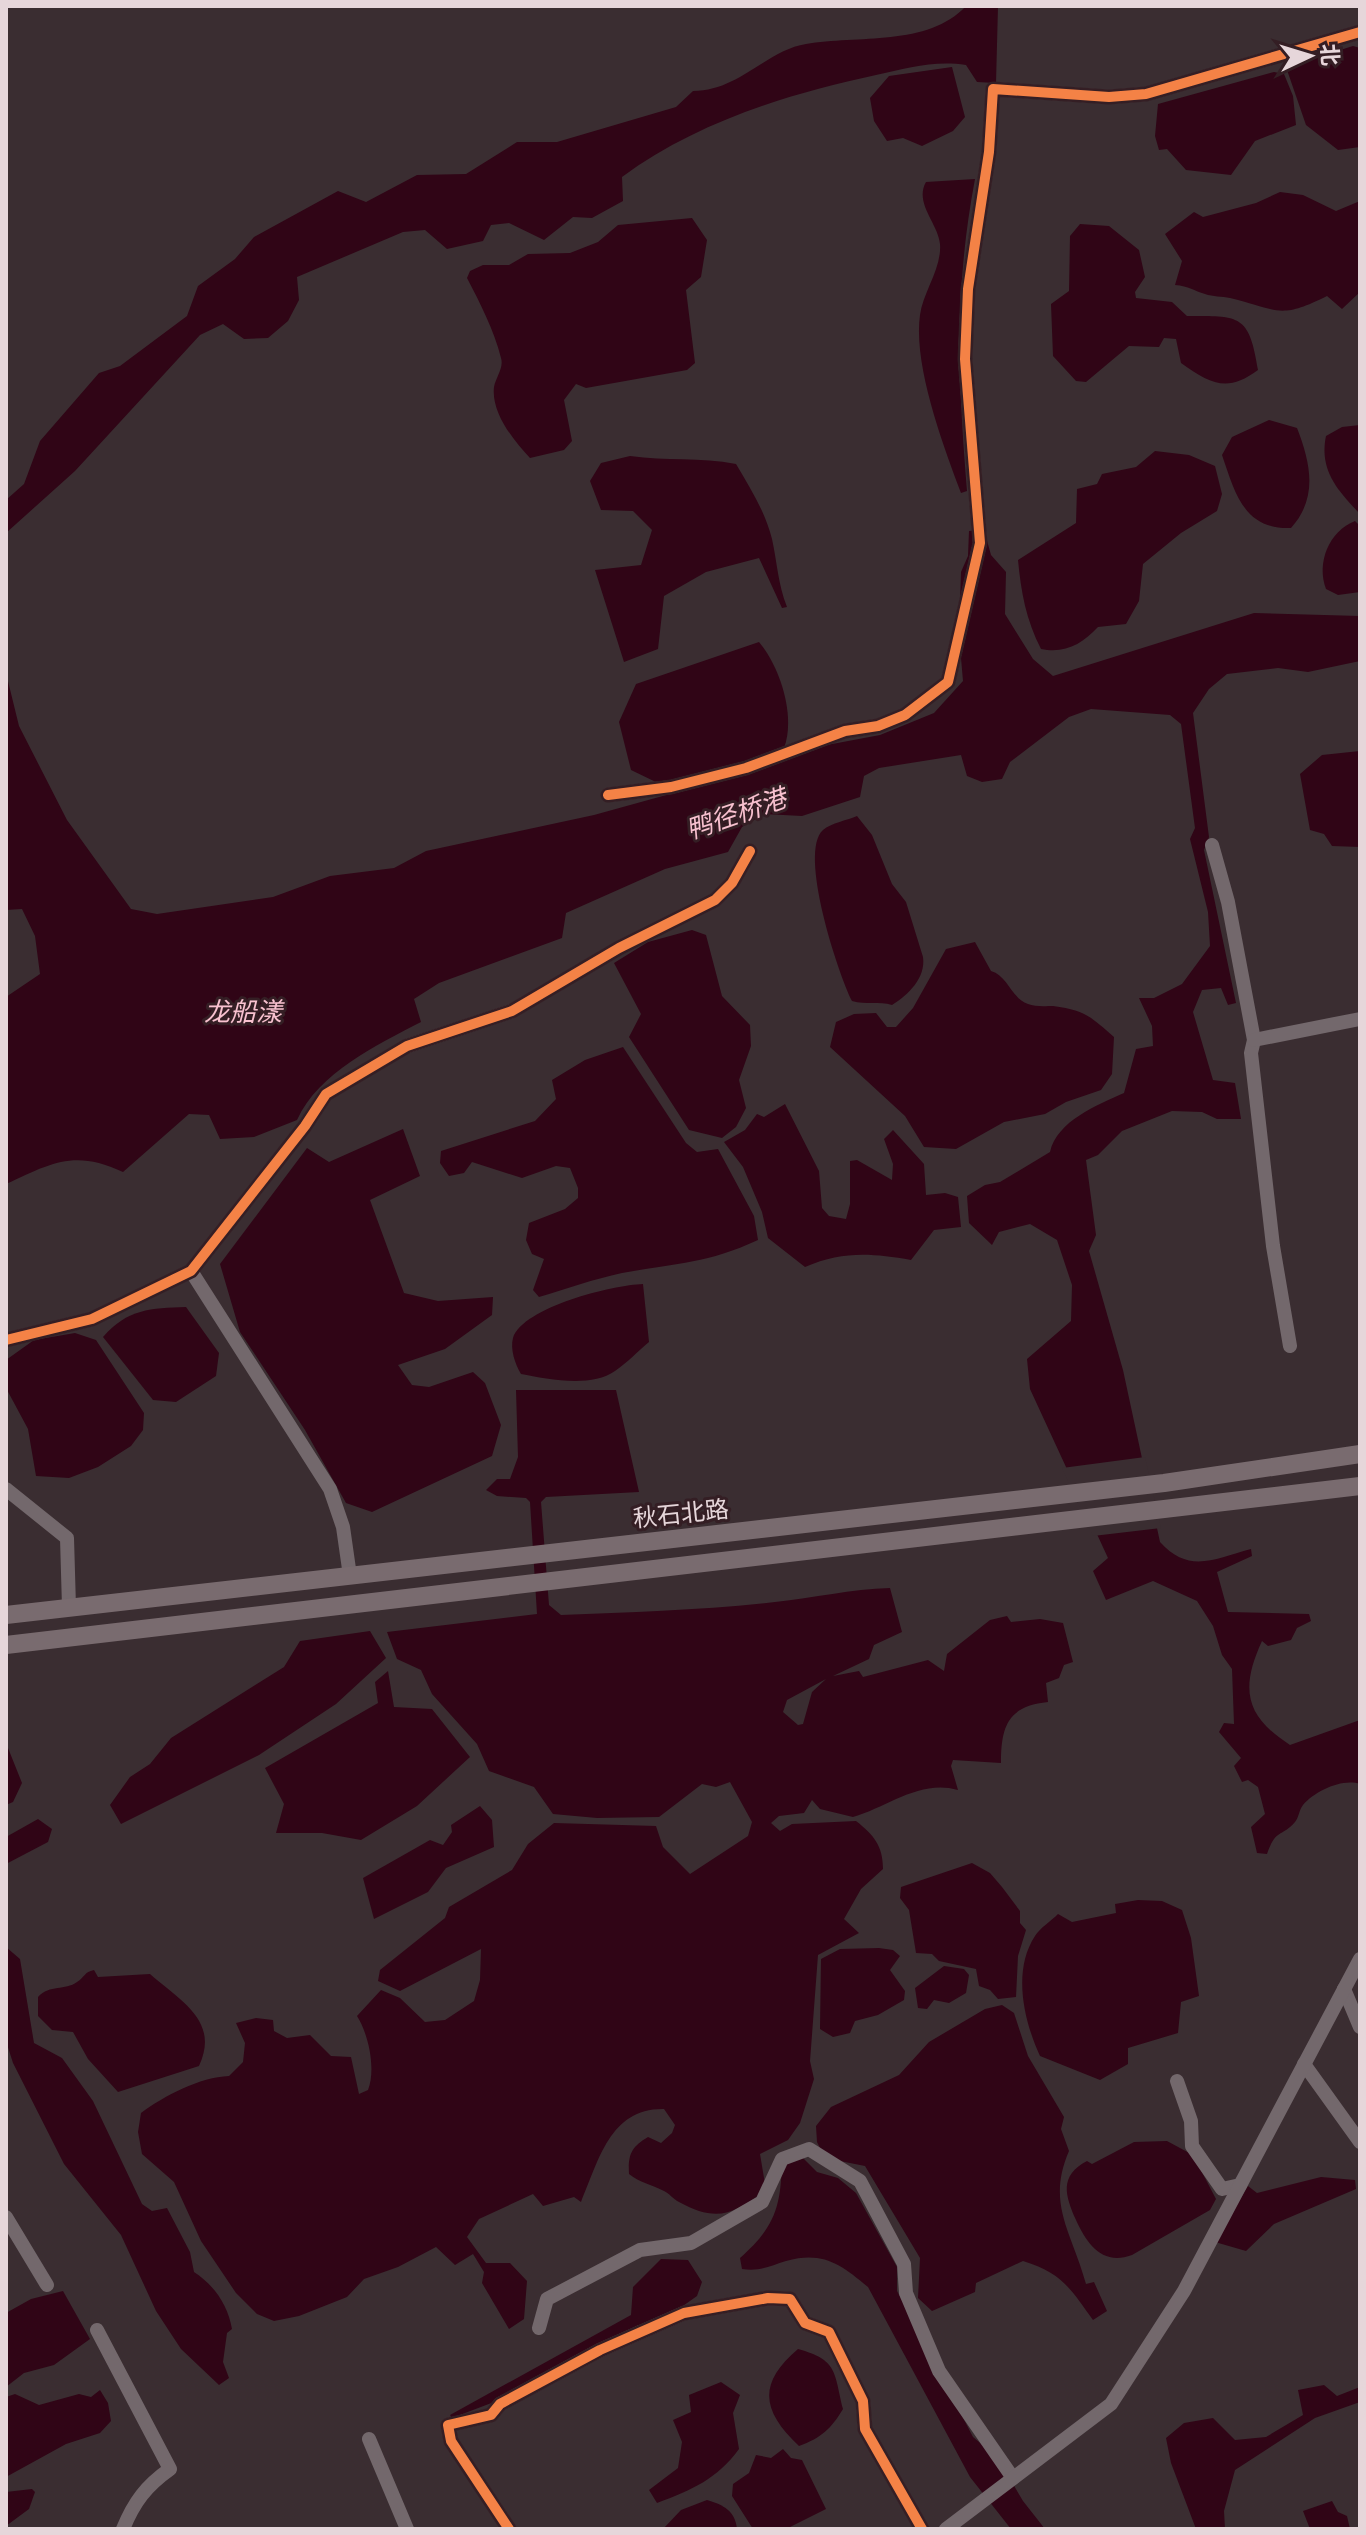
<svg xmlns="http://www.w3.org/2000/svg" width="1366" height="2535" viewBox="0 0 1366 2535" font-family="'PT Sans Narrow','Noto Sans SC',sans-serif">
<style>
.water{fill:#300516;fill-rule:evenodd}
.pier{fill:#3a2d31}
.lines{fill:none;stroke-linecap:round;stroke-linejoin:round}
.minor{stroke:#73686c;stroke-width:14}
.major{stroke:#796b6f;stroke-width:18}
.cycleway-casing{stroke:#341e24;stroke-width:15}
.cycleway{stroke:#f48246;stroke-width:10}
.labels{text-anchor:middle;stroke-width:6;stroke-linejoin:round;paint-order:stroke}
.street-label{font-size:24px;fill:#e6d6da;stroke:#341e24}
.water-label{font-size:26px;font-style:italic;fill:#f8c1cf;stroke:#341e24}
</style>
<rect width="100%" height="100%" fill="#3a2d31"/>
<!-- water -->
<g class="water">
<path d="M966,6H998L996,83L977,82L966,65C935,60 907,68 876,75C787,94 695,123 622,177L623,201L592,218L573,217L544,240L509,223L491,225L483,241L447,249L425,230L403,232L297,277L299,300L288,321L268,338L244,339L223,324L200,335L75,471L6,533V500L24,484L40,441L99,373L120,366L187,316L198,286L235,259L254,237L338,191L366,202L417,175L466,174L517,142H557L676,107L693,91C739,91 767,50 806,44C857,35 928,47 966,6Z"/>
<polygon points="1353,46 1360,48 1360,147 1338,150 1306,125 1286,67"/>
<polygon points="952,67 965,117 953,131 922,146 903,138 887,141 874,121 870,98 889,76"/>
<polygon points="1274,72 1284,74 1293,96 1296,125 1255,141 1231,175 1186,170 1167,149 1159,150 1155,136 1158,104"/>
<path d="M975,179C954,290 958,379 967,491L961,493C943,445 913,365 920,315C923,292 942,268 940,244C938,223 914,203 926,182Z"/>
<path d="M1280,192L1303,195L1336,211L1360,201V292L1342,309L1327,296C1279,320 1279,310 1230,298C1222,296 1213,297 1205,294C1194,291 1189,286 1175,285L1182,261L1165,234L1194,212L1203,217L1256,203Z"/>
<path d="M692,218L707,240L701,277L686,290L695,363L687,370L586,388L576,384L564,400L572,441L564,450L530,458C514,441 491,413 494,387C496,377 504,368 501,358C494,330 480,303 467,278L470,271L483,265H509L528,254L570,253L598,242L618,225Z"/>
<path d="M1080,224L1109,226L1139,250L1145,277L1135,292L1136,298L1172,302L1187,316C1240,316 1249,314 1258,370C1227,393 1211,384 1181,363L1176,339L1164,338L1159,347L1129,346L1086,382L1076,381L1053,356L1051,304L1069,291L1070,236Z"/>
<path d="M1269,420L1297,428C1311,464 1318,498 1291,528C1244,530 1235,493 1222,455L1232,437Z"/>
<path d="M1360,425V514C1337,490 1319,470 1326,436L1342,427Z"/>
<path d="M1155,451L1189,455L1215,466L1222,494L1217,511L1181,533L1143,564L1139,601L1126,624L1098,627C1082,644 1065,654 1041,649C1026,620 1021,592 1018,560L1076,523L1077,489L1097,484L1102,474L1136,467Z"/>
<path d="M630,456C666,461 700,457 736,464C750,488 765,511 772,539C777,562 778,584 787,607L782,608L759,558L706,572L664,596L658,649L624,662L595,570L641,565L652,530L633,511L601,510L590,481L601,463Z"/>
<path d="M1355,521L1360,526V592L1338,595L1326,589C1316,563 1329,531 1355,521Z"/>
<path d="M984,530L991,555L1006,572L1005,614L1033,659L1053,676L1254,613L1360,616V661L1308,672L1278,668L1227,674L1209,689L1193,713L1209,837L1204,850L1236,1003L1228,1005L1221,988L1202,990L1193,1012L1213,1080L1235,1083L1241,1119H1217L1202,1112L1172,1111L1122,1131L1098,1155L1086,1160L1096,1235L1089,1251L1123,1370L1160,1542C1189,1574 1214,1559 1251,1549L1252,1556L1217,1572L1228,1612L1309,1614L1311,1621L1297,1628L1291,1640L1268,1646L1262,1641C1240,1689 1245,1716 1290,1745L1360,1720V1784C1342,1778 1315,1791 1303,1805C1299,1810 1299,1817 1295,1822C1281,1838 1276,1828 1267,1854L1257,1853L1251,1827L1265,1814L1258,1787L1248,1780L1242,1782L1234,1766L1241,1758L1219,1732L1224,1723L1234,1724L1232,1669L1222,1655L1213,1626L1197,1601L1153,1581L1106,1600L1093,1571L1108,1558L1030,1389L1027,1359L1071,1321L1072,1285L1057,1240L1030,1224L999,1232L992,1245L969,1223L967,1196L985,1185L1000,1182L1050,1152C1057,1121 1097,1105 1124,1093L1136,1049L1153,1046L1152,1026L1139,998H1154L1182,984L1210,946L1208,912L1190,839L1195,828L1181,724L1170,715L1091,709L1069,717L1010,762L1002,779L982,782L967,776L961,755L879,768L864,776L860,797L802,816L764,814L742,827L728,852L665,869L566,913L562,938L439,983L414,999L421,1022C377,1045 319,1072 297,1120L254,1137L220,1139L209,1115L189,1114L123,1172C75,1149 51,1163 6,1184V997L40,974L35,936L22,909L6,910V673L19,726L67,820L131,909L157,914L273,897L330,876L394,868L426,851L594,815L735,776L827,745L880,735L934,713L963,681L959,635L961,572L968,556L969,531Z"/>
<path d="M759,642C780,667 796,716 784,748L744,764L660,784L631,770L619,722L636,684Z"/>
<polygon points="1360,751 1360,847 1332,846 1324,834 1310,830 1300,774 1322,755"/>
<path d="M857,816L872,835L892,884L906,902L923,957C926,978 908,995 892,1005C879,1001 866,1005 852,1001C838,973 798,852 823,830C831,823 848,820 857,816Z"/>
<polygon points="692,930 706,935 722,996 750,1025 751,1046 739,1080 746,1108 736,1127 722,1138 689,1130 629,1037 641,1014 614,963 648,942"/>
<path d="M975,942L991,971C1008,976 1011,998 1028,1004C1035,1007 1046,1006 1053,1006C1085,1010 1091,1017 1114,1037L1112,1074L1101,1090L1066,1102L1045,1114L1004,1122L956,1149L924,1147L905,1116L830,1047L836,1022L854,1014L876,1013L887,1027H896L913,1008L946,949Z"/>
<path d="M623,1047L686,1143L697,1152L718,1149L754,1216L758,1240C706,1264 676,1263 622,1273C594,1279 566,1289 539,1297L533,1290L544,1259L532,1254L526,1240L529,1223L565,1209L578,1198V1188L570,1168L556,1166L522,1178L472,1162L464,1173L449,1176L440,1163L441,1151L535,1121L556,1099L552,1080L585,1060Z"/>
<path d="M785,1104L819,1171L822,1208L829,1216L846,1219L850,1204V1161L857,1160L892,1180L893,1164L884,1139L893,1130L924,1164L926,1195L945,1193L958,1197L961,1227L934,1230L911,1260C871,1253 842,1251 805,1267L768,1238L762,1212L743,1167L724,1142L745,1130L757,1114L764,1117Z"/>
<polygon points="403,1129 420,1176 370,1200 404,1293 438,1301 493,1297 492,1315 445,1349 398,1365 412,1385 429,1387 473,1372 485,1383 501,1425 492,1456 372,1512 346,1503 305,1430 240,1332 220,1264 307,1148 329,1162"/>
<path d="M643,1284L649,1342C638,1351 627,1363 615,1371C591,1388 547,1379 521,1374C515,1364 510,1349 513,1338C523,1307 613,1285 643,1284Z"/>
<path d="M186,1307L219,1353L216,1376L176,1402L153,1400L103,1337C127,1309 151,1308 186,1307Z"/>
<polygon points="75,1333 96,1340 144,1413 143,1430 131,1446 98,1467 69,1478 36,1476 28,1429 6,1388 6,1360 34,1340"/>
<path d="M516,1390H616L639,1492L546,1497L541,1502L549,1605L561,1615C632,1612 704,1610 775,1602C814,1598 851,1589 890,1588L902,1632L874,1645L869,1659L833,1676L859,1671L863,1677L928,1660L944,1671L947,1654L990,1620L1007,1616L1011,1622L1040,1619L1063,1623L1073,1662L1064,1665L1059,1678L1046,1683L1048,1702C1008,1706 1001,1726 1001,1763L953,1760L951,1766L958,1790C920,1779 888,1807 853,1817L820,1809L812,1800L804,1813L779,1816L771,1823L780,1831L792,1824L856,1821C874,1835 883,1846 883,1869L861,1889L844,1919L859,1933L818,1955L810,2061L814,2079L800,2123L788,2140L760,2154L766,2190C734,2214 717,2223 679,2202C673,2199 669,2193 664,2191C651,2184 640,2183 629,2174C628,2155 631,2147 648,2137L661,2143L672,2133L675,2125L664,2109C610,2108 599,2160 581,2202L574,2197L543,2206L533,2194L479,2219L467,2237L486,2263H510L527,2281L524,2319L509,2329L482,2283L484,2272L473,2254L455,2265L436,2247L398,2267L364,2279L347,2297L299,2316L274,2321L257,2314L236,2293L201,2241L174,2182L142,2154L138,2132L141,2113C164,2096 200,2077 229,2076L243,2062L245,2043L236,2023L256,2018L273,2020L274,2031L287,2038L310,2035L331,2056L351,2057L359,2094L368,2090C376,2070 369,2035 357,2016L381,1990L400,1998L425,2022L445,2020L474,2001L480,1980L481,1949L400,1991L378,1981L380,1970L445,1918L449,1907L512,1870L528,1844L554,1823L656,1826L663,1847L690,1874L748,1836L752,1822L730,1782L716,1787L702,1784L659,1817L597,1818L553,1814L534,1787L489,1771L477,1744L432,1694L421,1670L397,1659L387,1632L537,1614L530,1502L526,1498L497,1496L486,1490L497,1479H510L518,1457ZM826,1679L812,1692L803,1724L798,1725L783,1712L787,1700Z"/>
<polygon points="370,1631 386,1658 336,1704 259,1755 121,1824 110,1805 130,1777 150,1764 171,1738 284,1667 300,1641"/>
<polygon points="388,1671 394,1707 432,1709 470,1757 417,1806 361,1840 322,1833 276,1833 284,1804 265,1768 378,1703 375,1682"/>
<polygon points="6,1743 22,1783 13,1802 6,1805"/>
<polygon points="480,1806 492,1820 494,1847 446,1868 428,1892 374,1919 363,1878 430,1840 443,1845 452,1832 451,1825"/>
<polygon points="38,1819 52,1829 48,1842 6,1864 6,1837"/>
<polygon points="972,1863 990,1873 1002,1887 1020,1911 1020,1923 1026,1930 1018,1956 1016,1997 998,1999 990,1990 979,1986 976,1969 939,1961 932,1954 916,1953 909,1910 900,1898 901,1887"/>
<path d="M1138,1900L1162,1901L1182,1910L1191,1938L1199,1996L1181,2002L1178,2033L1128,2048V2064L1100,2080L1040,2056C1024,2021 1012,1971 1035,1936C1040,1928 1051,1921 1058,1914L1072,1922L1116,1913L1115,1904Z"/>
<path d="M6,1947L20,1959L34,2043L62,2058L93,2101L142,2204L152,2211L167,2208L190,2252L194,2272C214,2285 228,2305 232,2329L227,2333L223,2362L229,2378L219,2385L181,2349L156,2311L121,2235L64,2164L13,2063L6,2041Z"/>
<polygon points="879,1948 893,1950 900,1956 890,1970 905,1991 904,2000 878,2015 855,2021 850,2033 833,2037 820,2029 821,1959 840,1949"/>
<polygon points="944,1966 964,1969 969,1975 966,1993 949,2003 934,2000 927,2009 918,2008 915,1988"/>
<path d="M94,1970L98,1977L150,1974C181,2001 220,2021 199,2066L118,2092L88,2059L73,2032L52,2030L38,2016V1997C50,1984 65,1991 77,1982C85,1977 84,1972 94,1970Z"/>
<path d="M1002,2005L1014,2013L1028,2056L1064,2117L1061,2129L1069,2151C1046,2204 1072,2232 1086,2284L1094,2282L1107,2311L1093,2320C1070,2288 1062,2273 1023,2261L976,2283L975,2292L932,2311L918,2298L920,2258L865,2166L825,2158L817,2142L816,2126L831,2107L899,2075L929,2042L985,2009Z"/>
<path d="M1167,2141L1193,2155L1216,2199L1210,2210L1132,2255C1102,2266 1087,2244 1076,2220C1065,2195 1059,2176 1087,2161L1092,2164L1134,2142Z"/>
<path d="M796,2151L817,2172L838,2178L856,2193L897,2267V2291L973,2437L997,2457L1023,2501L1045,2529H1011L970,2477L868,2287C840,2264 823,2251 786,2261C770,2266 759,2272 742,2269L740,2258C776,2226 781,2206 782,2159Z"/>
<polygon points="1321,2177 1355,2180 1356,2189 1274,2224 1246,2251 1215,2242 1248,2186 1257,2193"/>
<polygon points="661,2259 688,2260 702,2282 697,2296 653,2327 638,2325 494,2402 452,2418 450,2415 631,2315 633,2287"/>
<polygon points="63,2291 90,2339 54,2365 24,2373 6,2387 6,2313 31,2299"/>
<path d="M798,2349C838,2360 834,2372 843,2409C831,2429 821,2438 799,2446C762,2411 757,2384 798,2349Z"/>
<path d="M721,2382L740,2395L733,2413L739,2449C717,2479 692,2490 657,2503L649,2490L678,2468L682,2442L673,2420L691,2412L689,2395Z"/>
<polygon points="1324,2385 1337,2396 1360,2387 1360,2402 1315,2418 1235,2470 1224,2511 1225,2529 1196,2529 1171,2463 1166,2438 1184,2423 1213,2418 1235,2440 1266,2437 1303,2415 1298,2390"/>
<polygon points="100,2390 108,2403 111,2421 100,2433 66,2444 6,2477 6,2397 15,2394 39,2405 79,2394 91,2397"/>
<polygon points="783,2449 791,2458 802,2460 826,2509 786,2529 753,2529 732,2496 733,2484 749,2473 756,2455 771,2458"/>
<polygon points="32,2489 35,2492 29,2509 6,2526 6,2492"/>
<path d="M707,2500C724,2505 735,2511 737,2529H663L681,2510Z"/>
<polygon points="1332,2501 1338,2512 1347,2516 1350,2529 1310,2529 1303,2511"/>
</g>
<!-- pier -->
<polygon class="pier" points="1145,1457 1161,1528 1093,1536 1062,1468"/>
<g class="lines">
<!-- minor -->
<g class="minor">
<polyline points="608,795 671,787 746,768 845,731 878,726 905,715 948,682 980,543 965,359 968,289 989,152 993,89 1109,97 1146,94 1360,32"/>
<polyline points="1212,845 1228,902 1254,1040 1251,1053 1273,1246 1290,1346"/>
<polyline points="1254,1040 1360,1019"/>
<polyline points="191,1271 330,1489 343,1527 350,1576"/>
<polyline points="6,1340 92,1319 191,1271 305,1126 326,1094 407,1046 512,1011 619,948 715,900 732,883 750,851"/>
<polyline points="6,1489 67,1538 69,1607"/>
<polyline points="1344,1989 1360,2027"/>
<polyline points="1304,2064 1360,2142"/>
<polyline points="1177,2081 1191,2121 1192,2146 1222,2189 1240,2185"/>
<polyline points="6,2217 47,2285"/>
<polyline points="539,2328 547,2299 640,2250 691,2243 762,2202 782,2159 809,2149 860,2181 904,2264 906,2293 939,2371 1013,2478"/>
<path d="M97,2330L170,2469C146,2486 134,2502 123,2529"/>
<polyline points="369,2439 407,2529"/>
<polyline points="509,2529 451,2441 448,2425 491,2415 500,2404 600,2350 684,2313 768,2298 790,2299 805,2323 829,2332 863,2401 865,2429 922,2529"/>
<polyline points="946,2529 1111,2404 1184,2291 1360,1959"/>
</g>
<!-- major -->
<g class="major">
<polyline points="6,1615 1164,1483 1360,1454"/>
<polyline points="6,1645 1360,1486"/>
</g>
<!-- cycleway casing -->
<g class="cycleway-casing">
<g id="cycleway">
<polyline points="608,795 671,787 746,768 845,731 878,726 905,715 948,682 980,543 965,359 968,289 989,152 993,89 1109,97 1146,94 1360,32"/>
<polyline points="6,1340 92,1319 191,1271 305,1126 326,1094 407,1046 512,1011 619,948 715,900 732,883 750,851"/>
<polyline points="509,2529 451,2441 448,2425 491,2415 500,2404 600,2350 684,2313 768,2298 790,2299 805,2323 829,2332 863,2401 865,2429 922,2529"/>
</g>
</g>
<!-- cycleway -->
<use href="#cycleway" class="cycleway"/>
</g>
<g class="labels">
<!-- street labels -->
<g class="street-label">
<text transform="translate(681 1514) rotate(-6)" y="8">秋石北路</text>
</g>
<!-- water labels -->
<g class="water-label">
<text transform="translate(736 814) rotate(-19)" y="9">鸭径桥港</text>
<text x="243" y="1021">龙船漾</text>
</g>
</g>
<!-- border -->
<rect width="1366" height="2535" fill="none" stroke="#e6d6da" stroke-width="16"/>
<!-- north arrow -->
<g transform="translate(1310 56) rotate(86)" stroke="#341e24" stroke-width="6" paint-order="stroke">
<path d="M0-6L14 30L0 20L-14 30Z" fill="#e6d6da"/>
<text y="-12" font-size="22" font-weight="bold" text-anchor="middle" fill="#e6d6da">北</text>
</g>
</svg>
